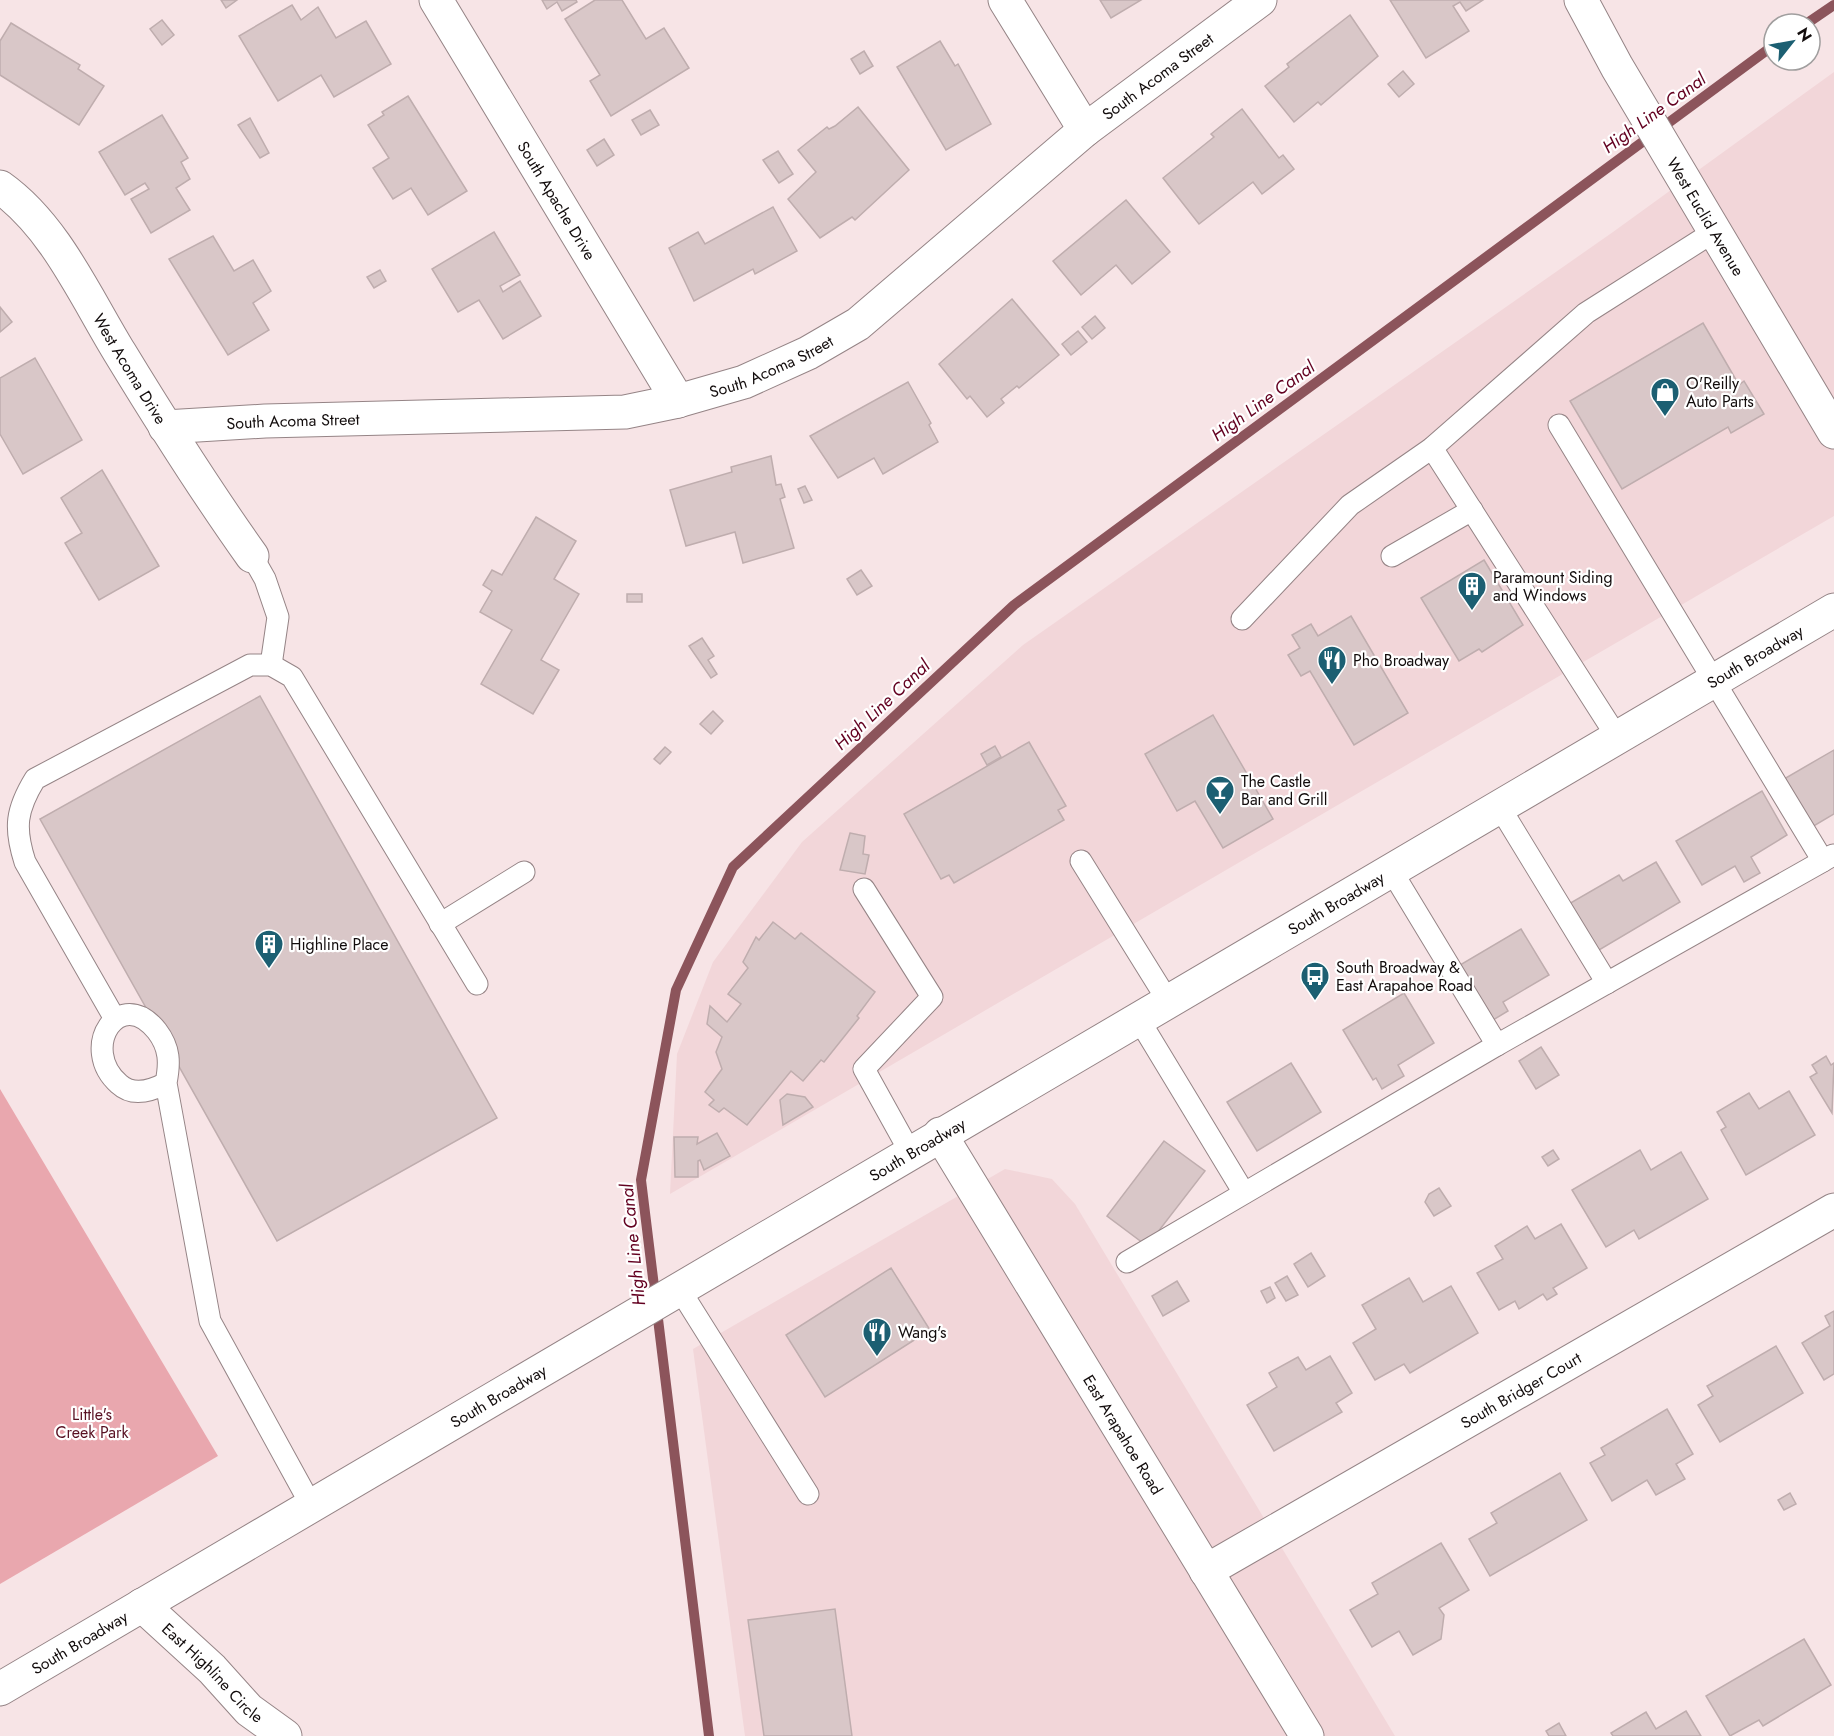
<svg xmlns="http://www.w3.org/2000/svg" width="1834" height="1736" viewBox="0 0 1834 1736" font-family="Jost,sans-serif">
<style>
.built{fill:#f2d6d9}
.green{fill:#e9a7ae}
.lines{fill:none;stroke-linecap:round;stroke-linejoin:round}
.stream{stroke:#8c545b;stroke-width:10}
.building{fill:#d9c7c8;stroke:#bfadae;stroke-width:1.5}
.service-casing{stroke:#958486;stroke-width:23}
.minor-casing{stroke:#958486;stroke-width:35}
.primary-casing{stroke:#958486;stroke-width:35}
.service{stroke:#fff;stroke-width:21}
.minor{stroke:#fff;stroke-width:33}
.primary{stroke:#fff;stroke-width:33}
.labels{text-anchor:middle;stroke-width:4.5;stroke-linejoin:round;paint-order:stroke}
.street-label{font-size:16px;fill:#120c0c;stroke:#fff}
.poi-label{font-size:16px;fill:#120c0c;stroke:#fff;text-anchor:start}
.park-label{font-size:16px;fill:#581022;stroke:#fff}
.water-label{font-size:18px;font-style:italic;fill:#630020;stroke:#fff}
</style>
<rect width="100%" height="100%" fill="#f7e4e6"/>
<!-- built -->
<g class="built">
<polygon points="1834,72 1834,516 670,1194 677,1054 713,962 802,842 1023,645 1613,232"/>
<polygon points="1005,1169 1052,1179 1075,1204 1395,1736 745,1736 693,1349"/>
</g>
<!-- green -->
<polygon class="green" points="0,1089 218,1456 0,1584"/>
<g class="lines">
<!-- stream -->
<g class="stream">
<polyline points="1806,24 1834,5"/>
<polyline points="709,1736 641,1180 676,990 733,867 1014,605 1774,45"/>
</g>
</g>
<!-- building -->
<g class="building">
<polygon points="221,0 237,0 226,8"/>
<polygon points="542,0 576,0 577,2 562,11 557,2 547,9"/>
<polygon points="595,0 622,0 646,39 664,28 689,68 611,116 590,81 600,75 565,19"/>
<polygon points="1100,0 1141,0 1111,18"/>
<polygon points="1390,0 1483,0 1466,11 1460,2 1453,6 1469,31 1426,58"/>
<polygon points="292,5 301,20 318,7 336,38 366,21 391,64 334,97 321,75 278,101 239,36"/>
<polygon points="1350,15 1378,56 1321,105 1318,102 1294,122 1265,86 1289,67 1287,64"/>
<polygon points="162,20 174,35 162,45 150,29"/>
<polygon points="11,23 80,65 78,69 104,86 79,125 0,75 0,41"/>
<polygon points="940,41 955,66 958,64 991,124 946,150 897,67"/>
<polygon points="864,51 873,66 860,74 851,59"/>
<polygon points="1403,71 1414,84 1399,97 1388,84"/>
<polygon points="408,96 467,191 428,215 411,188 393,199 373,168 389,158 368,125 384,115 382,112"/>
<polygon points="858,107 909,170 855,220 852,217 820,238 788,199 816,172 798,150 827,127 829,129 835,126"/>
<polygon points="1242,109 1279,158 1283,155 1294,169 1262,194 1253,182 1199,224 1163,178 1214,137 1211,134"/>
<polygon points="650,110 659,125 641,135 632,120"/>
<polygon points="162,115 188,158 181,162 190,179 176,188 190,210 151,233 131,199 149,189 145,183 125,195 99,152"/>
<polygon points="250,118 269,153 260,158 238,125"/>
<polygon points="604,139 614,155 597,166 587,150"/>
<polygon points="778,151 793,174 779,183 763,160"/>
<polygon points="1126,200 1170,252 1132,284 1116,265 1081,295 1053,261"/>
<polygon points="773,207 797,251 755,274 753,269 694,301 669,248 698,232 705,244"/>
<polygon points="494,232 520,275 500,286 503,292 520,281 541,316 503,339 479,300 458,312 432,269"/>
<polygon points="213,236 234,271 253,260 271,291 253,303 269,330 228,355 169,259"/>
<polygon points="380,270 386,281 374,288 367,277"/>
<polygon points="1012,299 1059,355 1019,388 1017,386 1001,399 1004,403 987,417 970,396 967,399 939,364"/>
<polygon points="0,307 12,322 0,332"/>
<polygon points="1095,316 1105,328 1092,339 1082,327"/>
<polygon points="1703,323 1739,385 1744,381 1764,414 1731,433 1728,427 1622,489 1570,401"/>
<polygon points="1078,331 1087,342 1071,355 1062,344"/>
<polygon points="35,358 82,440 23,474 0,434 0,378"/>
<polygon points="908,382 931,423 929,425 938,442 883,474 874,458 838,478 810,436"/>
<polygon points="771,456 776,485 781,484 785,497 780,499 794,548 743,563 735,532 686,546 670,490 732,472 731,467"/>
<polygon points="102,470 159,566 99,600 65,543 82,533 61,498"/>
<polygon points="805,486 812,500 804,503 798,489"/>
<polygon points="536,517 576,541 554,579 579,594 541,660 559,670 533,714 481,684 512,630 480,612 492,591 483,585 492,570 502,575"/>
<polygon points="1484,560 1523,625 1482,652 1479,649 1459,661 1421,598"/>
<polygon points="861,570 872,586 857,595 847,579"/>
<rect x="627" y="594" width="15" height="8"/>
<polygon points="1351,616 1408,713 1354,745 1310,671 1301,676 1288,655 1300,648 1292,635 1311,624 1318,636"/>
<polygon points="702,638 714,656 708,660 717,674 711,678 689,646"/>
<polygon points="260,696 497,1118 277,1241 40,819"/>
<polygon points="713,711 723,721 711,734 700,724"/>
<polygon points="1213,715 1273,819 1223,848 1195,801 1177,811 1145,754"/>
<polygon points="1029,742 1066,806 1058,810 1064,820 954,883 949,875 941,879 904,814"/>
<polygon points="995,746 1001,757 987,765 981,754"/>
<polygon points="665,747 671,752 660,764 654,759"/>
<polygon points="1834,750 1834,814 1812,827 1784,779"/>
<polygon points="1762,791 1787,835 1751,857 1760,873 1744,882 1735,866 1702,885 1676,841"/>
<polygon points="850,833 865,836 863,854 869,855 865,874 840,870"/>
<polygon points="1656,862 1680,902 1594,953 1567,905 1619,875 1623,881"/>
<polygon points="773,922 795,939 801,933 875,992 857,1016 859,1018 824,1062 821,1060 803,1081 791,1071 747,1125 724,1108 719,1112 709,1105 714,1100 705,1092 722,1069 716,1052 722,1037 707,1024 710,1006 727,1022 741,1004 728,994 748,968 743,962 756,937 759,940"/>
<polygon points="1521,929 1549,975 1503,1002 1508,1011 1488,1023 1460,965"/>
<polygon points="1404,993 1434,1043 1398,1065 1404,1076 1382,1089 1376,1078 1373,1080 1343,1030"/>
<polygon points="1541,1047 1559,1075 1536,1089 1519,1061"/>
<polygon points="1826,1056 1831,1065 1834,1063 1832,1113 1810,1077 1817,1073 1812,1065"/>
<polygon points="1291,1063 1321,1112 1257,1151 1227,1102"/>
<polygon points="1789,1091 1815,1135 1746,1175 1721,1130 1726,1127 1717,1112 1749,1093 1759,1109"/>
<polygon points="787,1094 805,1097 813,1107 783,1125 780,1100"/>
<polygon points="717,1133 730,1156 704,1170 700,1160 698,1161 698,1177 675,1177 674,1137 698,1137 697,1144"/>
<polygon points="1164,1141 1205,1171 1147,1246 1107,1216"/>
<polygon points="1553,1150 1559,1159 1548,1166 1542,1157"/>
<polygon points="1640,1150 1651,1170 1681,1152 1708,1199 1639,1239 1634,1230 1606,1247 1572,1190"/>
<polygon points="1439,1188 1451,1206 1434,1216 1425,1202 1429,1194"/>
<polygon points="1561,1224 1587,1268 1553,1288 1557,1294 1547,1300 1543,1294 1519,1309 1515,1301 1499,1310 1477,1273 1503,1259 1495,1246 1527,1226 1535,1239"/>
<polygon points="1311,1253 1325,1276 1308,1287 1294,1264"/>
<polygon points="891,1268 930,1330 825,1397 786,1335"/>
<polygon points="1287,1276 1298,1295 1286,1301 1275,1283"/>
<polygon points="1409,1278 1423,1302 1451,1286 1478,1333 1410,1373 1404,1364 1375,1380 1353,1343 1376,1329 1362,1305"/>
<polygon points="1177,1281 1189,1301 1163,1316 1152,1296"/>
<polygon points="1270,1287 1275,1298 1267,1303 1261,1291"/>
<polygon points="1834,1311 1834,1374 1824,1380 1802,1343 1830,1326 1825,1316"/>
<polygon points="1776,1346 1803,1393 1720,1442 1698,1405 1713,1396 1707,1386"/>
<polygon points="1330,1356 1352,1393 1336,1403 1342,1412 1274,1451 1247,1405 1277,1387 1269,1373 1298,1357 1306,1370"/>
<polygon points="1667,1409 1693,1454 1676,1464 1685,1479 1656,1495 1647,1480 1612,1501 1590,1463 1605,1455 1601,1448"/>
<polygon points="1560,1473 1587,1520 1490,1576 1469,1539 1497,1523 1491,1513"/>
<polygon points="1790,1493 1796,1504 1784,1510 1778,1500"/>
<polygon points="1441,1543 1469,1590 1439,1608 1444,1615 1441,1639 1413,1655 1399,1631 1372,1647 1350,1610 1378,1594 1372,1583"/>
<polygon points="835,1609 852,1736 764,1736 748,1620"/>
<polygon points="1804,1639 1831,1685 1763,1726 1759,1720 1730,1736 1706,1696"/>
<polygon points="1686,1711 1701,1736 1613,1736 1611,1733 1646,1712 1656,1729"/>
<polygon points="1559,1723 1566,1736 1549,1736 1546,1731"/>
</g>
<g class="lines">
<!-- service casing -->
<g class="service-casing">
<g id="service">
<polyline points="1559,425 1823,861 1833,855"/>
<polyline points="1432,448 1617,737"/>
<polyline points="252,556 265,579 278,617 271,665"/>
<polyline points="1392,556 1472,510"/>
<polyline points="1242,619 1350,505 1432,448 1586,313 1715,231"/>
<polyline points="1499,806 1607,983"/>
<polyline points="1081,861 1168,1001"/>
<polyline points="1391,870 1497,1045 1823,861"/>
<polyline points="864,889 932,997 864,1069 910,1152"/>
<polyline points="440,924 524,872"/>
<polyline points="1138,1018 1244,1193"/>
<path d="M115,1019L25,862C14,828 16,810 35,779L250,665H271L292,677L477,984"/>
<path d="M166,1083C151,1091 133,1097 119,1084C78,1048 120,984 157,1031C170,1048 170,1063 166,1083L210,1321L311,1505"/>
<polyline points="1127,1262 1497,1045"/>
<polyline points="680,1290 808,1494"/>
</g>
</g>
<!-- minor casing -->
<g class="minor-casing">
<g id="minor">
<path id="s1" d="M436,0L678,401"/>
<polyline points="1005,0 1085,130"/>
<path id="s2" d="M1581,0L1617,67L1834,432"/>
<path id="s3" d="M0,187C55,226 85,296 120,353C162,422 205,490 252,556"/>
<path id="s4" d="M165,427L265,421L625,412L678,401L744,382L808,353L858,324L1085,130L1260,0"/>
<path id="s5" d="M1206,1571L1834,1210"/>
<path id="s6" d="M142,1605L212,1669L249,1710L285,1736"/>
</g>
</g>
<!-- primary casing -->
<g class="primary-casing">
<g id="primary">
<path id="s7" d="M940,1134L1307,1736"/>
<path id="s8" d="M0,1689L1834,610"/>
</g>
</g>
<!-- service -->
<use href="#service" class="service"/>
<!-- minor -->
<use href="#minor" class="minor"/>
<!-- primary -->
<use href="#primary" class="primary"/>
</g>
<!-- icons -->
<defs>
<g id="shop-pin" transform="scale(1.5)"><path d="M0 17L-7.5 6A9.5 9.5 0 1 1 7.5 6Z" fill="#1c5f72" stroke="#fff"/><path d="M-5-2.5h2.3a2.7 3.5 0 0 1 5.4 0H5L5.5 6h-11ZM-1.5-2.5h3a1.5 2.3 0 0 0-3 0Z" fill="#fff"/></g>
<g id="building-pin" transform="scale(1.5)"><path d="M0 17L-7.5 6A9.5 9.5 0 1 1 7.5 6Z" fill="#1c5f72" stroke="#fff"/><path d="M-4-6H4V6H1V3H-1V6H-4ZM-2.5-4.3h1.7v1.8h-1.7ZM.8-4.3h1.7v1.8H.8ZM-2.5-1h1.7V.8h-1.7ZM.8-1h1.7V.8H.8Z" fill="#fff"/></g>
<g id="restaurant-pin" transform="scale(1.5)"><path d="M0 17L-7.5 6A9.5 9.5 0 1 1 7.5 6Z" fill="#1c5f72" stroke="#fff"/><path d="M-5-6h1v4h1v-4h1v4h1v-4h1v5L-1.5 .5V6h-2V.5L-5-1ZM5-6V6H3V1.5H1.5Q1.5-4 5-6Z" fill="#fff"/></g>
<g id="bar-pin" transform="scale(1.5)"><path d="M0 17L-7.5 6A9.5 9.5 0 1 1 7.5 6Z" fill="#1c5f72" stroke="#fff"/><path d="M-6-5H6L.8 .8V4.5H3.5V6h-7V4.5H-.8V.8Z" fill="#fff"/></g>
<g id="bus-pin" transform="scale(1.5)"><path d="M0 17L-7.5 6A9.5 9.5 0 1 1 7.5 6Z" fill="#1c5f72" stroke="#fff"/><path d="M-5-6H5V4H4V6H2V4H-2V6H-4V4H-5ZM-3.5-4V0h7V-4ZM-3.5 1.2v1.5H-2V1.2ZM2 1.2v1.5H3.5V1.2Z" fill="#fff"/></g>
</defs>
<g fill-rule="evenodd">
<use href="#shop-pin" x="1665" y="392"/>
<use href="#building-pin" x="1472" y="586"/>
<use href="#restaurant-pin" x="1332" y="660"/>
<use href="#bar-pin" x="1220" y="790"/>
<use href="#building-pin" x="269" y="944"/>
<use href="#bus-pin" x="1315" y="976"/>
<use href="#restaurant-pin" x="877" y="1332"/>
</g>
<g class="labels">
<!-- street labels -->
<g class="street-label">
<text dy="6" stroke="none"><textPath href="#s4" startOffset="1100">South Acoma Street</textPath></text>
<text dy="6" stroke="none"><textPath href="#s1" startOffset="234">South Apache Drive</textPath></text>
<text dy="6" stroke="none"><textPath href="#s2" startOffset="250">West Euclid Avenue</textPath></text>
<text dy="6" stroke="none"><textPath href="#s4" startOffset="614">South Acoma Street</textPath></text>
<text dy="6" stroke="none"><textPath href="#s3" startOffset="225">West Acoma Drive</textPath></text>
<text dy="6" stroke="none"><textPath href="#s4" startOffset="128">South Acoma Street</textPath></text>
<text dy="6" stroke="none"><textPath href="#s8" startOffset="2036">South Broadway</textPath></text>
<text dy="6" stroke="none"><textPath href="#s8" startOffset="1550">South Broadway</textPath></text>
<text dy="6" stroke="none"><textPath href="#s8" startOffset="1064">South Broadway</textPath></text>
<text dy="6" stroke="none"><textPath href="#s5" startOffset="363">South Bridger Court</textPath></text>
<text dy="6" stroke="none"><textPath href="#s8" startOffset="578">South Broadway</textPath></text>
<text dy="6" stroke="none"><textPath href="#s7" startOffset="352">East Arapahoe Road</textPath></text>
<text dy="6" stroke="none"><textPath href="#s8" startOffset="92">South Broadway</textPath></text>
<text dy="6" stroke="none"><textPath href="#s6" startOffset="98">East Highline Circle</textPath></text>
</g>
<!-- poi labels -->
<g class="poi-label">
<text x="1686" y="389">O'Reilly<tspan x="1686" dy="18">Auto Parts</tspan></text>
<text x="1493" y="583">Paramount Siding<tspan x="1493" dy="18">and Windows</tspan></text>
<text x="1353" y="666">Pho Broadway</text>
<text x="1241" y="787">The Castle<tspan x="1241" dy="18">Bar and Grill</tspan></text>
<text x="290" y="950">Highline Place</text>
<text x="1336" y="973">South Broadway &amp;<tspan x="1336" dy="18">East Arapahoe Road</tspan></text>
<text x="898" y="1338">Wang's</text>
</g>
<!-- park labels -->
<g class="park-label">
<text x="92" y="1420">Little's<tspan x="92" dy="18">Creek Park</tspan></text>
</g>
<!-- water labels -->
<g class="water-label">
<text transform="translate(1654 113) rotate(-36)" y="6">High Line Canal</text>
<text transform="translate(1263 401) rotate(-36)" y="6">High Line Canal</text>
<text transform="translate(882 705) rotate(-43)" y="6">High Line Canal</text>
<text transform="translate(633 1245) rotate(-96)" y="6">High Line Canal</text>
</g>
</g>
<!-- north arrow -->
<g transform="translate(1792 42) rotate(59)"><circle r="28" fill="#ffffff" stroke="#a09e9e" stroke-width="1.5"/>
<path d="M0-4.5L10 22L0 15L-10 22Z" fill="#1c5f72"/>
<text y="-9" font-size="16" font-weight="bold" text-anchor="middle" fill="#120c0c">N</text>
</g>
</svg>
